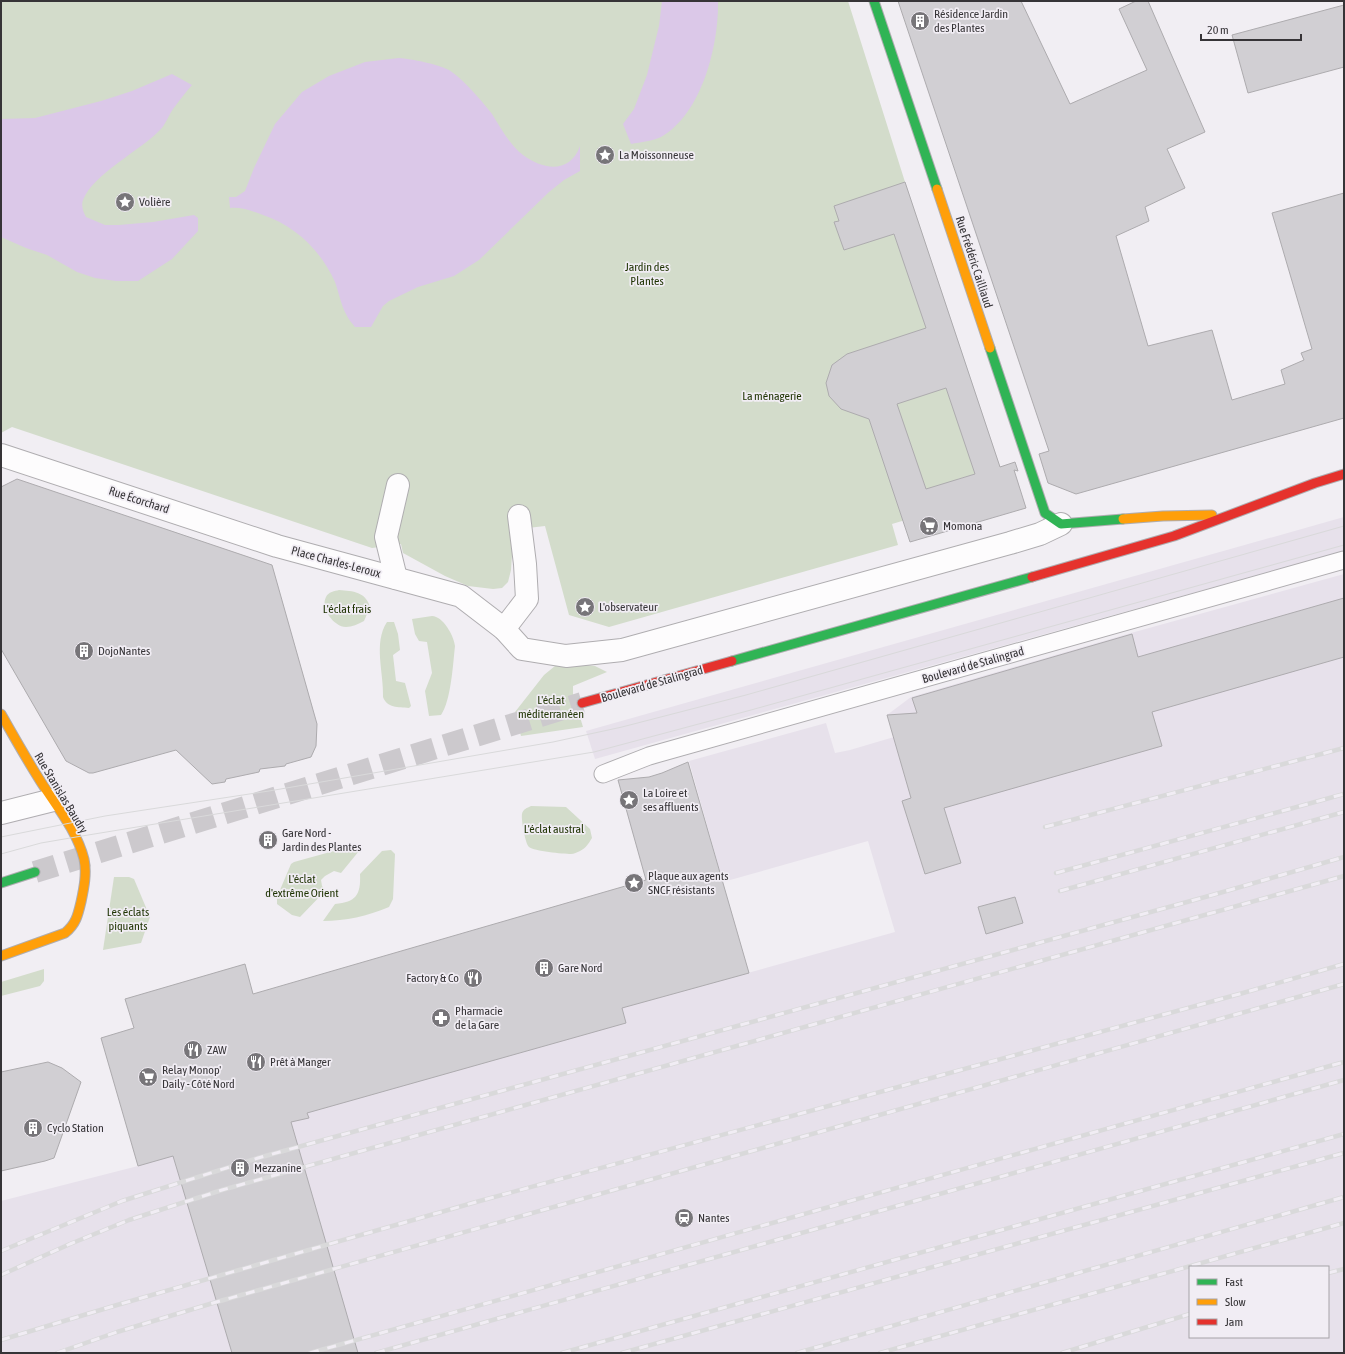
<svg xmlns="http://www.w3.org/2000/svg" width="1345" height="1354" viewBox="0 0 1345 1354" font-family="'Asap Condensed',sans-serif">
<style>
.built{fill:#e7e1eb;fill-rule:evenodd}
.green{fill:#d3dccb}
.water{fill:#dbc8e8}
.building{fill:#d1cfd3;stroke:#adabae;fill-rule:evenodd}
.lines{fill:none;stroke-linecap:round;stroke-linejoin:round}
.secondary-tunnel{stroke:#ccc9cd;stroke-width:22;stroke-dasharray:22 11;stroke-linecap:butt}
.lane-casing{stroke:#afadb0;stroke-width:19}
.street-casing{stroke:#afadb0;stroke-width:24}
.fast-casing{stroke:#afadb0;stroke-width:11}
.slow-casing{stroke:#afadb0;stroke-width:11}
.jam-casing{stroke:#afadb0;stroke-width:11}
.lane{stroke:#fdfcfd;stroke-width:17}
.street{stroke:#fdfcfd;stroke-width:22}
.fast{stroke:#30b455;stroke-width:9}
.slow{stroke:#ff9f0a;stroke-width:9}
.jam{stroke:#e5322d;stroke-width:9}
.tram{stroke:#d9d9da;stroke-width:1}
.rail-casing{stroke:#d9d9da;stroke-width:4.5}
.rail{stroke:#f1edf4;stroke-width:3;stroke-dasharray:9;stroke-linecap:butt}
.labels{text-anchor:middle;stroke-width:3.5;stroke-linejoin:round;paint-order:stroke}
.poi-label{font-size:12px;fill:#363437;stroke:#f1edf4;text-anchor:start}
.street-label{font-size:12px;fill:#363437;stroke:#f1edf4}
.park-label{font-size:12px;fill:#1d3200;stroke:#f1edf4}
</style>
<rect width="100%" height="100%" fill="#f1eef3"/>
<!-- built -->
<g class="built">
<polygon points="1344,517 1344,551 595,759 586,731"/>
<path d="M1344,574V1353H1V1201L138,1166L622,1008L895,932L868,841L723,882L689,761L826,723L835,753L850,750L894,737L887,715L911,697L1131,633ZM1190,1267H1328V1337H1190Z"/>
</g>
<!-- green -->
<g class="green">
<polygon points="1,1 848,1 905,182 1000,467 958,479 912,518 892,524 898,545 609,627 569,615 545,526 511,530 513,540 511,570 508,582 502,588 493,589 468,586 445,576 403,553 401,544 372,548 12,427 1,433"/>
<path d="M339,590C353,591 366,592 370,607L364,621C358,624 352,627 346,627C334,627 320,608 326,597C328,592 335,591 339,590Z"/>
<path d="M432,616C443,616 454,636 455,646C453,664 451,701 441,715L429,716L425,691L432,673L427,642L419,641L415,634L412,619Z"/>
<path d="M387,622H394L398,634L400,650L393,655L396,681L405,683L411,706L409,708C398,707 387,708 383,697C384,673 373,643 387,622Z"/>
<polygon points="573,664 595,666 607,672 573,686 573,694 583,727 521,736 515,712 544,675 555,666"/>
<path d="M531,806L566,807L590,829L592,838C589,843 586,848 580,851C577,852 574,854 571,854C563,854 534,851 529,847C525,843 521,819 522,814C523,809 527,808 531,806Z"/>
<polygon points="341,849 359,851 341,873 334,871 325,876 321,880 322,886 325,891 300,917 292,915 277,904 277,897 291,864 294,862"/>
<path d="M391,850L395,854L393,899L389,907C367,916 346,921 323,921L335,904C356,902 361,895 360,874L382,851Z"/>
<polygon points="114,877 129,877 134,879 150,917 141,943 103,950"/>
<polygon points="44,969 44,981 40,986 1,996 1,982"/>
</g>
<!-- water -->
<g class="water">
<path d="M662,1H718C719,45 702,114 661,137C653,141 641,142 631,144L623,124L634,109L647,75L659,26Z"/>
<path d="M399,58C412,59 437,64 449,70C462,78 483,102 492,114C501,128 509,144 523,155C543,170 570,174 580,146V171L564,180L549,192L479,260L454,276L418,287L389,301L383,306L371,327H355C352,323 348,319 346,314C341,305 339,293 335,282C321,251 296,226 263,215C252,211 241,207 230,208L229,197H236L245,191L254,168L275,124L302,92L329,76L365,62Z"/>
<path d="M172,74L192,85C185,93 179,101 173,109C168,116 166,124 160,130C141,150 93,174 83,200C81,205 83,212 86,217L105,225H119L153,222L194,215L198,218V231L172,259L138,281H116L95,278L77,272L47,255L26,248L1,237V119L35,118L101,101L132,91Z"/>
</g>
<!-- building -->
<g class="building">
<polygon points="898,1 1021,1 1070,104 1147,70 1119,9 1136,1 1148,1 1205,132 1167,149 1185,188 1145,207 1149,221 1116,236 1148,346 1212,330 1232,400 1285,384 1281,370 1304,360 1301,353 1312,349 1272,213 1344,193 1344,418 1076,494 1048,483 1039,454 1049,451"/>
<polygon points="1344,5 1344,67 1248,93 1232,35"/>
<path d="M905,182L1000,467L1015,462L1018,471L1014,470L1026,508L910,542L869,419L841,409L829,396L826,383L832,365L847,354L926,328L894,234L844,250L834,222L839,221L834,206ZM946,388L975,474L926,489L897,404Z"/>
<polygon points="17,479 272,565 317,724 316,746 311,757 286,764 285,766 260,769 259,772 226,779 225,782 212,784 176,750 93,773 89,773 66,761 1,649 1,487"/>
<polygon points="1344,598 1344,657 1152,712 1162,746 944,808 961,863 925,874 902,801 911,798 887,715 917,713 912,698 1132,634 1138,657"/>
<polygon points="688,762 749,973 622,1008 626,1023 307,1113 309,1118 291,1122 358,1353 232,1353 173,1156 138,1166 101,1038 134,1028 125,999 245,964 253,994 646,880 618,780 649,777 662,773"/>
<polygon points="1015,897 1023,923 986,934 978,907"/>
<polygon points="48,1062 62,1068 81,1082 54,1158 45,1161 1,1171 1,1072"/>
</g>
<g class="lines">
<!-- secondary-tunnel -->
<polyline class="secondary-tunnel" points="35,872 582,703"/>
<!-- lane casing -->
<g class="lane-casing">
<polyline id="lane" points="603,774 649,756 1344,560"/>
</g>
<!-- street casing -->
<g class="street-casing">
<g id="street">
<polyline points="1,455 277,546 461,596 504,629 522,649 566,656 622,650 1010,543 1040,534 1061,524"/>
<polyline points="396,578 386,537 398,485"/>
<polyline points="504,629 527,599 525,564 519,516"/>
<polyline points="1,813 53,800"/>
</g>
</g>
<!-- fast casing -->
<g class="fast-casing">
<g id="fast">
<polyline points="874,1 937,189"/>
<polyline points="990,348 1045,513 1061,524 1123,519"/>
<polyline points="732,661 1032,577"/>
<polyline points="1,883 35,872"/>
</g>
</g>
<!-- slow casing -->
<g class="slow-casing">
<g id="slow">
<polyline points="937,189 990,348"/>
<polyline points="1123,519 1163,516 1212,515"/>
<path d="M1,714C14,737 27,760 41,782C57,807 77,831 84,859C87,873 84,888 81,902C78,915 76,924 65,933L1,956"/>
</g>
</g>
<!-- jam casing -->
<g class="jam-casing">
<g id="jam">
<polyline points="1032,577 1174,536 1315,483 1344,474"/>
<polyline points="582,703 732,661"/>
</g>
</g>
<!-- lane -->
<use href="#lane" class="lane"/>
<!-- street -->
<use href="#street" class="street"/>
<!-- fast -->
<use href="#fast" class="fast"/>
<!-- slow -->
<use href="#slow" class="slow"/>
<!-- jam -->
<use href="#jam" class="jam"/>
<!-- tram -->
<g class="tram">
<polyline points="1,837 105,816 269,791 553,742 622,727 746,695 1344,526"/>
<polyline points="1,854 41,843 76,837 594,752 751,710 1344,545"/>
</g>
<!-- rail casing -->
<g class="rail-casing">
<g id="rail">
<polyline points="1045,827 1344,748"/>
<polyline points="1056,873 1344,794"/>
<polyline points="1060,891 1344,812"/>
<polyline points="1,1251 122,1201 258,1158 1216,894 1344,857"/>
<polyline points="1328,1273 1344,1269"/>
<polyline points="1,1275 70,1244 129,1220 222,1190 1344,876"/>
<polyline points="1,1340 117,1305 476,1202 1243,993 1344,964"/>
<polyline points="57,1353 117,1332 213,1303 1344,984"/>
<polyline points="310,1353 1344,1062"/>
<polyline points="376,1353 1344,1080"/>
<polyline points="562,1353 1344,1134"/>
<polyline points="622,1353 1344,1153"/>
<polyline points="797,1353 1344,1197"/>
<polyline points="880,1353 1344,1223"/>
<polyline points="1062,1353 1190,1314"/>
</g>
</g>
<!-- rail -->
<use href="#rail" class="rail"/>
</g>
<!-- icons -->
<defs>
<g id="building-disc" transform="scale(1)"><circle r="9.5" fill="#777579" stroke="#f1edf4"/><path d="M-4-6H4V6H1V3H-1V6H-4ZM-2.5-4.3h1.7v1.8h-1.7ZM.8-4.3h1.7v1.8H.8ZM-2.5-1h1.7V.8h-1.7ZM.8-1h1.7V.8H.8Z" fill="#fff"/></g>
<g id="sight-disc" transform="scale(1)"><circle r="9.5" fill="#777579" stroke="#f1edf4"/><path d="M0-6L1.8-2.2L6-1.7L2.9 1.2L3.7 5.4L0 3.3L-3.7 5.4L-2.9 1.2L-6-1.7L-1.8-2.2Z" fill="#fff"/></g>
<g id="supermarket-disc" transform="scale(1)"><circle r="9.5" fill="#777579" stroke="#f1edf4"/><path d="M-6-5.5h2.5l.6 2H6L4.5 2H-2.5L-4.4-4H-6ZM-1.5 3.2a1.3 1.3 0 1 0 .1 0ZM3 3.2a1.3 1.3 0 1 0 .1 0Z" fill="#fff"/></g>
<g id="restaurant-disc" transform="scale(1)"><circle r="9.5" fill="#777579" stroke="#f1edf4"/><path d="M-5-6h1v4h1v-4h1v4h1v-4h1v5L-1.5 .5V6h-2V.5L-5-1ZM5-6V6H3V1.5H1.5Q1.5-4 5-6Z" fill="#fff"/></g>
<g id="pharmacy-disc" transform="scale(1)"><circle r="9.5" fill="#777579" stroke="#f1edf4"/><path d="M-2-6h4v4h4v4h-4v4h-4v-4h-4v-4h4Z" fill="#fff"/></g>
<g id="station-disc" transform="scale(1)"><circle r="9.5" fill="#777579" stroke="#f1edf4"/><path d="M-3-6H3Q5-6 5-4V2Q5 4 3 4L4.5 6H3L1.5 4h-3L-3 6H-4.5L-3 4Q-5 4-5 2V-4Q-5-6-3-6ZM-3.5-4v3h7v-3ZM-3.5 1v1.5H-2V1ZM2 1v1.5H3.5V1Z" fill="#fff"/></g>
</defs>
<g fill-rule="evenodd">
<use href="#building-disc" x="920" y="21"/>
<use href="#sight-disc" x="605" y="155"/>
<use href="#sight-disc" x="125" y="202"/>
<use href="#supermarket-disc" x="929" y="526"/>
<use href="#sight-disc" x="585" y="607"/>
<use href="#building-disc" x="84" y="651"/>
<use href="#sight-disc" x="629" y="800"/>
<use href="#building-disc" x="268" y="840"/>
<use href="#sight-disc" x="634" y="883"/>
<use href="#building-disc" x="544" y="968"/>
<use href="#restaurant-disc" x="473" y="978"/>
<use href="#pharmacy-disc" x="441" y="1018"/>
<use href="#restaurant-disc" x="193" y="1050"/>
<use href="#restaurant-disc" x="256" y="1062"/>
<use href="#supermarket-disc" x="148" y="1077"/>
<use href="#building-disc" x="33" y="1128"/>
<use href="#building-disc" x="240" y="1168"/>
<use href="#station-disc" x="684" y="1218"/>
</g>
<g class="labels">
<!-- poi labels -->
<g class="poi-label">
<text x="934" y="18">Résidence Jardin<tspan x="934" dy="14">des Plantes</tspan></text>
<text x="619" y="159">La Moissonneuse</text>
<text x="139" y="206">Volière</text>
<text x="943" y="530">Momona</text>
<text x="599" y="611">L'observateur</text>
<text x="98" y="655">DojoNantes</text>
<text x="643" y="797">La Loire et<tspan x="643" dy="14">ses affluents</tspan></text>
<text x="282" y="837">Gare Nord -<tspan x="282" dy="14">Jardin des Plantes</tspan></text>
<text x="648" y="880">Plaque aux agents<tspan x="648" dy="14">SNCF résistants</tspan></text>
<text x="558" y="972">Gare Nord</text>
<text x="459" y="982" text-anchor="end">Factory &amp; Co</text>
<text x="455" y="1015">Pharmacie<tspan x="455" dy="14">de la Gare</tspan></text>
<text x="207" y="1054">ZAW</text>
<text x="270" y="1066">Prêt à Manger</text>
<text x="162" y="1074">Relay Monop'<tspan x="162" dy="14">Daily - Côté Nord</tspan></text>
<text x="47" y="1132">Cyclo Station</text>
<text x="254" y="1172">Mezzanine</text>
<text x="698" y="1222">Nantes</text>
</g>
<!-- street labels -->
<g class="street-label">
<text transform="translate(974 262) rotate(72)" y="4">Rue Frédéric Cailliaud</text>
<text transform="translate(139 500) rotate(18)" y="4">Rue Écorchard</text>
<text transform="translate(336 562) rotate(15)" y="4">Place Charles-Leroux</text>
<text transform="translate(973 665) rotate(-16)" y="4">Boulevard de Stalingrad</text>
<text transform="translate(652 684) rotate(-16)" y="4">Boulevard de Stalingrad</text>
<text transform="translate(61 793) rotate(59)" y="4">Rue Stanislas Baudry</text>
</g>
<!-- park labels -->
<g class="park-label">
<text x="647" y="271">Jardin des<tspan x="647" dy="14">Plantes</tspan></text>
<text x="772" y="400">La ménagerie</text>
<text x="347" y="613">L'éclat frais</text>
<text x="551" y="704">L'éclat<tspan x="551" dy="14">méditerranéen</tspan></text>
<text x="554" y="833">L'éclat austral</text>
<text x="302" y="883">L'éclat<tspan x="302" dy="14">d'extrême Orient</tspan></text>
<text x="128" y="916">Les éclats<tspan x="128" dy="14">piquants</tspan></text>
</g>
</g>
<!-- border -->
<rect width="1345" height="1354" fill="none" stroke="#363437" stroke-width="4"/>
<!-- legend -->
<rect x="1189" y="1266" width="140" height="72" fill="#f1edf4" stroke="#a6a3a8"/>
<rect x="1197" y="1279" width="20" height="6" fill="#30b455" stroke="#a6a3a8"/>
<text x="1225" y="1286" font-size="12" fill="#363437">Fast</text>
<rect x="1197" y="1299" width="20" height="6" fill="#ff9f0a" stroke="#a6a3a8"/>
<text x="1225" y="1306" font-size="12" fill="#363437">Slow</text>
<rect x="1197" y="1319" width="20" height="6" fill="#e5322d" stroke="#a6a3a8"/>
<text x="1225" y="1326" font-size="12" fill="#363437">Jam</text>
<!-- scale -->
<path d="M1201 34v6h100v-6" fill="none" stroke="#363437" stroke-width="2"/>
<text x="1207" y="34" font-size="12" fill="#363437" stroke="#f1edf4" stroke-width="3" paint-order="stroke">20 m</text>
</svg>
